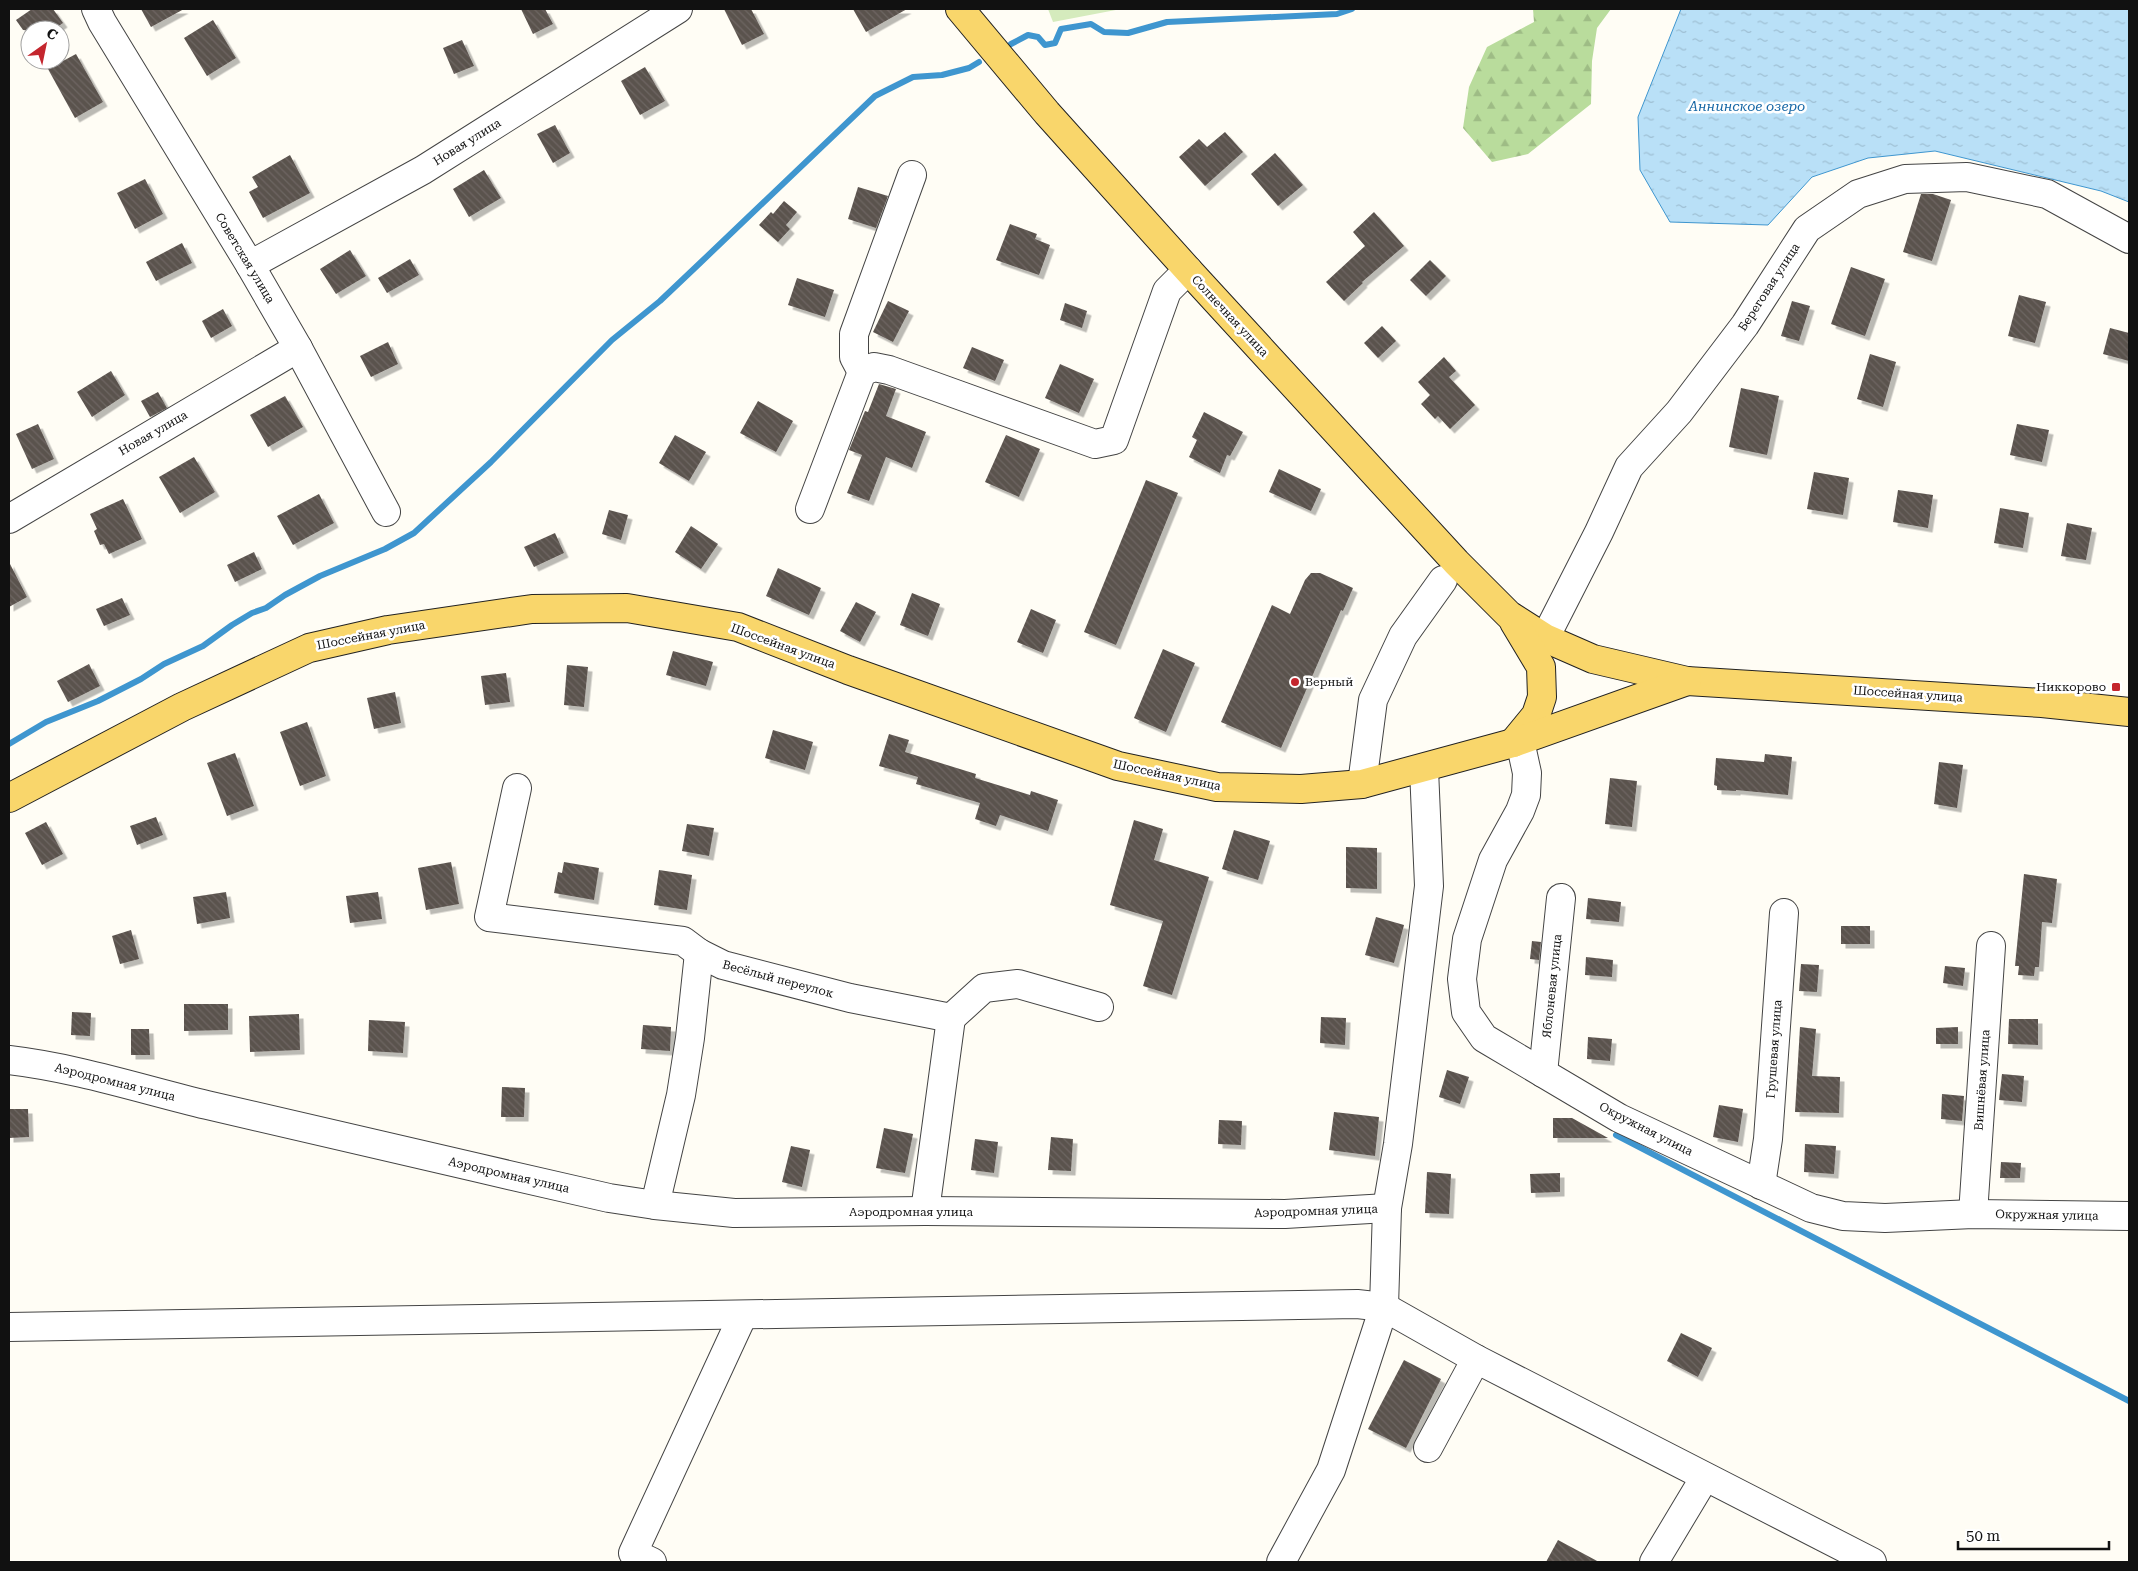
<svg xmlns="http://www.w3.org/2000/svg" width="2138" height="1571" viewBox="0 0 2138 1571" font-family="'Roboto Serif',serif">
<style>
.forest{fill:url(#forest-firs)}
.garden{fill:#d5ebbd}
.water{fill:url(#water-ripples);stroke:#3f96cf}
.lines{fill:none;stroke-linecap:round;stroke-linejoin:round}
.stream{stroke:#3f96cf;stroke-width:6}
.building{fill:url(#building-back-hatch);filter:url(#shadow)}
.minor-casing{stroke:#444;stroke-width:30}
.major-casing{stroke:#222;stroke-width:30}
.minor{stroke:#fff;stroke-width:28}
.major{stroke:#f9d66b;stroke-width:28}
.poi-dot{fill:#c4262e;stroke:#fff;stroke-width:2}
.labels{text-anchor:middle;stroke-width:5;stroke-linejoin:round;paint-order:stroke}
.street-label{font-size:12px;fill:#111;stroke:#fff}
.poi-label{font-size:12px;fill:#111;stroke:#fff;text-anchor:start}
.water-label{font-size:14px;font-style:italic;fill:#1768a6;stroke:#fff}
</style>
<defs>
<pattern id="forest-firs" width="22" height="20" patternUnits="userSpaceOnUse" patternTransform="scale(1.25)"><rect width="22" height="20" fill="#b9dc9c"/><path d="M5 1l3.5 6h-7zM16 11l3.5 6h-7z" fill="#9ebc85"/></pattern>
<pattern id="water-ripples" width="26" height="14" patternUnits="userSpaceOnUse" patternTransform="scale(1.25)"><rect width="26" height="14" fill="#b9e0f7"/><path d="M2 4q2-2 4 0t4 0M15 11q2-2 4 0t4 0" fill="none" stroke="#9ebfd3"/></pattern>
<pattern id="building-back-hatch" width="6" height="6" patternUnits="userSpaceOnUse" patternTransform="scale(1.25)"><rect width="6" height="6" fill="#5a524d"/><path d="M-1 5l2 2M0 0l6 6M5-1l2 2" fill="none" stroke="#6d6662"/></pattern>
<filter id="shadow"><feDropShadow dx="4.5" dy="4.5" stdDeviation="0" flood-color="#0004"/></filter>
</defs>
<rect width="100%" height="100%" fill="#fffdf5"/>
<!-- forest -->
<polygon class="forest" points="1533,9 1611,9 1597,28 1592,61 1591,104 1528,154 1492,162 1463,128 1469,87 1487,47 1534,22"/>
<!-- garden -->
<polygon class="garden" points="1048,9 1121,9 1053,22"/>
<!-- water -->
<polygon class="water" points="1681,9 2129,9 2129,202 2101,191 1935,151 1868,158 1812,177 1768,225 1670,222 1640,170 1638,117"/>
<g class="lines">
<!-- stream -->
<g class="stream">
<polyline points="1011,44 1028,35 1038,37 1045,45 1055,43 1061,29 1091,24 1104,32 1128,33 1167,22 1337,14 1352,9"/>
<polyline points="9,744 46,722 98,701 141,679 164,664 203,646 232,625 252,613 266,608 285,595 320,576 385,549 414,533 491,462 612,340 660,301 699,264 875,96 913,77 942,75 969,68 979,62"/>
<polyline points="1616,1135 2129,1401"/>
</g>
</g>
<!-- building -->
<g class="building">
<polygon points="32,9 53,9 63,23 53,30 23,30 16,20"/>
<polygon points="141,9 184,9 151,27"/>
<polygon points="521,9 545,9 553,24 533,34"/>
<polygon points="724,9 751,9 764,34 742,45"/>
<polygon points="853,9 907,9 866,32"/>
<polygon points="213,20 236,58 207,76 184,38"/>
<polygon points="462,40 474,66 454,74 443,48"/>
<polygon points="76,54 103,102 75,118 48,69"/>
<polygon points="645,67 665,101 640,115 621,81"/>
<polygon points="555,125 570,153 553,163 537,134"/>
<polygon points="1225,132 1243,152 1205,186 1179,157 1199,139 1207,147"/>
<polygon points="1275,153 1303,185 1278,206 1251,174"/>
<polygon points="290,155 310,193 263,218 249,192 258,187 252,177"/>
<polygon points="484,170 501,198 469,217 453,189"/>
<polygon points="145,179 163,214 135,229 117,193"/>
<polygon points="858,187 888,196 876,228 848,219"/>
<polygon points="1921,194 1933,194 1951,200 1932,261 1903,252"/>
<polygon points="784,201 797,212 786,225 790,229 778,242 759,225 771,212 773,214"/>
<polygon points="1374,212 1404,246 1362,282 1363,283 1344,301 1326,282 1365,246 1353,232"/>
<polygon points="1010,224 1037,234 1035,239 1050,245 1039,275 996,260"/>
<polygon points="182,243 192,263 156,281 146,262"/>
<polygon points="350,250 366,276 336,294 320,269"/>
<polygon points="410,259 419,275 387,293 378,278"/>
<polygon points="1430,260 1446,276 1426,296 1410,280"/>
<polygon points="1851,267 1885,279 1865,336 1831,324"/>
<polygon points="797,278 834,290 825,317 788,305"/>
<polygon points="2019,295 2046,302 2035,343 2008,336"/>
<polygon points="888,301 909,311 893,342 873,332"/>
<polygon points="1792,301 1810,306 1799,341 1781,336"/>
<polygon points="1065,303 1087,311 1082,328 1060,320"/>
<polygon points="223,309 232,326 211,338 202,321"/>
<polygon points="1382,326 1396,341 1378,358 1364,343"/>
<polygon points="2110,328 2129,333 2129,361 2103,354"/>
<polygon points="388,342 398,364 371,377 360,356"/>
<polygon points="972,347 1004,360 995,381 963,368"/>
<polygon points="1870,354 1896,362 1883,407 1857,399"/>
<polygon points="1444,357 1456,371 1449,377 1475,405 1450,429 1438,416 1435,419 1421,404 1430,395 1418,382"/>
<polygon points="1060,364 1094,379 1079,413 1045,398"/>
<polygon points="111,371 125,395 92,417 77,392"/>
<polygon points="879,384 896,389 886,416 926,432 912,468 886,457 869,501 847,493 862,455 849,450 865,411 868,412"/>
<polygon points="1741,388 1779,396 1767,455 1729,447"/>
<polygon points="158,392 167,408 150,417 141,401"/>
<polygon points="285,396 303,427 268,447 250,415"/>
<polygon points="758,401 793,421 776,452 740,433"/>
<polygon points="1204,412 1243,432 1230,456 1227,455 1220,473 1189,457 1197,440 1192,437"/>
<polygon points="38,424 54,459 32,469 16,434"/>
<polygon points="2017,424 2049,430 2042,462 2010,455"/>
<polygon points="675,435 706,452 689,481 659,463"/>
<polygon points="1006,435 1040,449 1019,497 985,482"/>
<polygon points="194,457 215,492 180,513 159,477"/>
<polygon points="1279,469 1321,489 1311,511 1269,492"/>
<polygon points="1814,472 1849,478 1843,515 1807,509"/>
<polygon points="1146,480 1178,493 1116,645 1084,632"/>
<polygon points="1898,490 1933,495 1928,528 1893,522"/>
<polygon points="319,494 334,523 293,545 277,516"/>
<polygon points="123,499 142,539 109,554 104,544 100,545 94,531 97,529 90,514"/>
<polygon points="2000,508 2029,513 2023,548 1994,543"/>
<polygon points="609,510 628,515 621,540 602,534"/>
<polygon points="2067,523 2092,528 2086,560 2061,556"/>
<polygon points="691,526 718,544 701,569 675,552"/>
<polygon points="555,533 564,553 534,567 524,547"/>
<polygon points="254,552 262,569 235,582 227,565"/>
<polygon points="9,562 27,597 9,607"/>
<polygon points="778,568 821,588 809,615 766,596"/>
<polygon points="1311,573 1320,573 1353,588 1343,611 1341,610 1281,748 1221,722 1272,605 1290,614 1305,580"/>
<polygon points="912,593 940,604 928,636 900,625"/>
<polygon points="122,598 130,615 104,626 96,609"/>
<polygon points="856,602 876,612 860,642 840,631"/>
<polygon points="1031,609 1056,620 1043,653 1017,642"/>
<polygon points="1163,649 1195,663 1166,732 1134,718"/>
<polygon points="673,651 713,662 706,686 666,675"/>
<polygon points="89,664 100,686 68,702 57,681"/>
<polygon points="567,665 588,667 584,707 564,705"/>
<polygon points="506,673 510,702 485,705 481,676"/>
<polygon points="395,692 401,723 374,729 367,698"/>
<polygon points="307,722 326,776 300,786 280,732"/>
<polygon points="773,730 813,742 805,770 765,758"/>
<polygon points="889,734 909,740 905,752 976,774 975,778 1030,795 1031,791 1058,800 1048,831 1000,815 996,826 975,819 980,803 916,784 918,777 879,766"/>
<polygon points="235,753 254,806 227,816 207,763"/>
<polygon points="1765,754 1792,757 1788,795 1736,790 1736,791 1717,790 1717,786 1714,785 1716,758 1764,762"/>
<polygon points="1939,762 1963,765 1957,808 1934,804"/>
<polygon points="1610,778 1637,781 1632,827 1605,824"/>
<polygon points="156,817 163,835 137,845 130,826"/>
<polygon points="1134,820 1163,829 1154,860 1209,877 1172,995 1143,986 1163,921 1110,905"/>
<polygon points="46,822 63,854 42,865 25,833"/>
<polygon points="687,824 714,828 709,856 682,851"/>
<polygon points="1234,830 1270,841 1258,880 1222,869"/>
<polygon points="1346,847 1377,848 1377,889 1346,888"/>
<polygon points="451,862 459,904 426,910 418,868"/>
<polygon points="564,862 599,868 594,900 554,893 558,872 562,873"/>
<polygon points="659,870 692,875 687,910 654,905"/>
<polygon points="2024,874 2057,879 2052,923 2042,922 2039,967 2035,967 2034,976 2018,975 2019,966 2015,966"/>
<polygon points="226,892 230,918 197,924 193,897"/>
<polygon points="378,892 382,919 350,923 346,896"/>
<polygon points="1588,898 1621,902 1619,922 1586,919"/>
<polygon points="1376,917 1404,925 1394,963 1365,955"/>
<rect x="1841" y="926" width="29" height="18"/>
<polygon points="131,930 139,959 120,964 112,936"/>
<polygon points="1532,941 1541,942 1539,960 1530,959"/>
<polygon points="1586,957 1613,960 1612,977 1585,975"/>
<polygon points="1801,964 1819,965 1817,992 1799,991"/>
<polygon points="1945,966 1965,968 1963,986 1943,983"/>
<polygon points="184,1004 228,1004 228,1030 184,1031"/>
<polygon points="72,1012 91,1013 90,1036 71,1035"/>
<polygon points="299,1014 300,1050 250,1052 249,1016"/>
<polygon points="1321,1017 1346,1018 1345,1045 1320,1043"/>
<polygon points="2009,1019 2038,1019 2038,1045 2008,1044"/>
<polygon points="369,1020 405,1022 403,1053 368,1051"/>
<polygon points="643,1025 671,1027 670,1051 641,1049"/>
<polygon points="1800,1027 1816,1029 1812,1076 1840,1077 1839,1113 1795,1112"/>
<polygon points="1958,1027 1958,1044 1936,1044 1936,1028"/>
<polygon points="131,1029 149,1029 150,1055 131,1055"/>
<polygon points="1588,1037 1612,1039 1610,1061 1587,1059"/>
<polygon points="1447,1070 1469,1077 1460,1104 1439,1097"/>
<polygon points="2002,1074 2024,1076 2022,1102 1999,1100"/>
<polygon points="502,1087 525,1088 524,1117 501,1117"/>
<polygon points="1942,1094 1964,1096 1962,1121 1941,1119"/>
<polygon points="1719,1105 1743,1109 1738,1142 1713,1137"/>
<polygon points="9,1109 28,1109 29,1137 9,1138"/>
<polygon points="1334,1112 1379,1117 1375,1156 1329,1150"/>
<polygon points="1553,1118 1572,1118 1608,1138 1553,1138"/>
<polygon points="1219,1120 1242,1121 1241,1145 1218,1144"/>
<polygon points="884,1128 913,1134 905,1173 876,1168"/>
<polygon points="1051,1137 1073,1139 1071,1171 1048,1170"/>
<polygon points="975,1139 998,1142 994,1173 971,1170"/>
<polygon points="1805,1144 1836,1146 1834,1174 1804,1172"/>
<polygon points="791,1146 810,1150 802,1187 782,1182"/>
<polygon points="2001,1162 2021,1163 2020,1178 2000,1178"/>
<polygon points="1427,1172 1451,1174 1449,1214 1425,1213"/>
<polygon points="1560,1173 1560,1192 1531,1193 1530,1174"/>
<polygon points="1681,1333 1712,1348 1698,1377 1667,1361"/>
<polygon points="1404,1360 1441,1379 1406,1448 1368,1429"/>
<polygon points="1558,1540 1599,1562 1546,1562"/>
</g>
<g class="lines">
<!-- minor casing -->
<g class="minor-casing">
<g id="minor">
<polyline points="96,9 102,22 250,265 298,348 386,512"/>
<polyline points="250,265 423,170 678,9"/>
<polyline points="862,372 854,357 854,334 912,175"/>
<polyline points="810,509 862,372 874,367 889,370 1095,444 1114,440 1167,291 1188,270"/>
<polyline points="9,519 298,348"/>
<polyline points="1545,638 1599,532 1629,467 1679,412 1745,325 1807,229 1858,194 1905,179 1967,177 2047,194 2129,239"/>
<polyline points="1520,741 1527,773 1526,795 1520,811 1493,860 1467,939 1462,979 1466,1012 1484,1038 1619,1118 1811,1208 1843,1216 1885,1218 1973,1214 2129,1216"/>
<polyline points="1362,784 1373,700 1403,636 1443,580"/>
<polyline points="517,788 489,917 683,941 699,953 723,965 850,998 951,1018 984,988 1018,984 1099,1007"/>
<path d="M9,1060C77,1068 141,1089 207,1105C341,1137 475,1167 609,1198L655,1205L734,1213L925,1211L1285,1214L1387,1208"/>
<polyline points="1543,1073 1561,898"/>
<polyline points="1761,1185 1768,1139 1784,913"/>
<polyline points="655,1205 681,1095 690,1038 699,953"/>
<polyline points="925,1211 951,1018"/>
<polyline points="1973,1214 1991,946"/>
<polyline points="9,1327 1357,1304 1384,1307 1476,1359 1872,1562"/>
<polyline points="1428,1448 1476,1359"/>
<polyline points="652,1562 633,1553 743,1315"/>
<polyline points="1281,1562 1331,1470 1384,1307 1387,1208 1398,1144 1429,886 1424,769"/>
<polyline points="1654,1562 1705,1477"/>
</g>
</g>
<!-- major casing -->
<g class="major-casing">
<g id="major">
<polyline points="960,9 1047,113 1188,270 1456,562 1509,615 1545,638 1593,659 1687,681 2042,703 2129,712"/>
<polyline points="1513,743 1536,715 1542,697 1541,667 1514,622"/>
<polyline points="9,798 182,707 309,648 388,630 532,609 627,608 738,627 848,670 1118,766 1217,787 1301,789 1362,784 1513,743 1687,681"/>
</g>
</g>
<!-- minor -->
<use href="#minor" class="minor"/>
<!-- major -->
<use href="#major" class="major"/>
</g>
<!-- markers -->
<g class="poi-dot">
<circle cx="1295" cy="682" r="5"/>
<rect x="2111" y="682" width="10" height="10" rx="2.5"/>
</g>
<g class="labels">
<!-- street labels -->
<g class="street-label">
<text transform="translate(467 142) rotate(-32)" y="4">Новая улица</text>
<text transform="translate(245 258) rotate(59)" y="4">Советская улица</text>
<text transform="translate(1769 287) rotate(-57)" y="4">Береговая улица</text>
<text transform="translate(1230 316) rotate(47)" y="4">Солнечная улица</text>
<text transform="translate(153 433) rotate(-30)" y="4">Новая улица</text>
<text transform="translate(371 635) rotate(-11)" y="4">Шоссейная улица</text>
<text transform="translate(783 646) rotate(20)" y="4">Шоссейная улица</text>
<text transform="translate(1908 694) rotate(4)" y="4">Шоссейная улица</text>
<text transform="translate(1167 775) rotate(12)" y="4">Шоссейная улица</text>
<text transform="translate(778 979) rotate(15)" y="4">Весёлый переулок</text>
<text transform="translate(1552 986) rotate(-84)" y="4">Яблоневая улица</text>
<text transform="translate(1774 1049) rotate(-86)" y="4">Грушевая улица</text>
<text transform="translate(1982 1080) rotate(-86)" y="4">Вишнёвая улица</text>
<text transform="translate(115 1082) rotate(14)" y="4">Аэродромная улица</text>
<text transform="translate(1646 1129) rotate(27)" y="4">Окружная улица</text>
<text transform="translate(509 1175) rotate(13)" y="4">Аэродромная улица</text>
<text transform="translate(1316 1211) rotate(-2)" y="4">Аэродромная улица</text>
<text x="911" y="1216">Аэродромная улица</text>
<text transform="translate(2047 1215) rotate(1)" y="4">Окружная улица</text>
</g>
<!-- poi labels -->
<g class="poi-label">
<text x="1305" y="686">Верный</text>
<text x="2106" y="691" text-anchor="end">Никкорово</text>
</g>
<!-- water labels -->
<g class="water-label">
<text x="1747" y="111">Аннинское озеро</text>
</g>
</g>
<!-- border -->
<rect width="2138" height="1571" fill="none" stroke="#111111" stroke-width="20"/>
<!-- north arrow -->
<g transform="translate(45 45) rotate(33)"><circle r="24" fill="#ffffff" stroke="#a0a0a0"/>
<path d="M0-4L9 19L0 12L-9 19Z" fill="#c4262e"/>
<text y="-8" font-size="14" font-weight="bold" text-anchor="middle" fill="#111111">С</text>
</g>
<!-- scale -->
<path d="M1958 1541v8h151v-8" fill="none" stroke="#111111" stroke-width="2.5"/>
<text x="1966" y="1541" font-size="15" fill="#111111" stroke="#ffffff" stroke-width="4" paint-order="stroke">50 m</text>
</svg>
